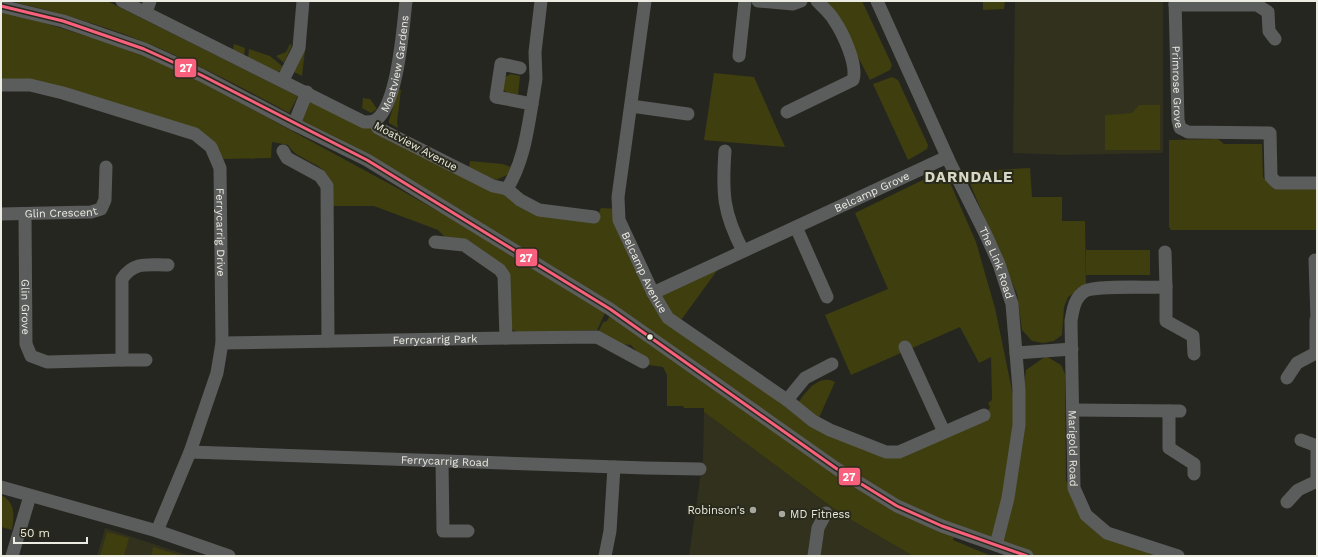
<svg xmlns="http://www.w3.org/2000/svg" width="1318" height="557" viewBox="0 0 1318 557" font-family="'Work Sans',sans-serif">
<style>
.built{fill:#31311e}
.green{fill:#3e3e0f}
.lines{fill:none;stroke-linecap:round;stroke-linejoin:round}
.minor{stroke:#5b5c5c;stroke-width:13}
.bus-1-casing{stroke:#2a2a1c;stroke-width:6}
.bus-1{stroke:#f8607d;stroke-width:3}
.bus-dot{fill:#ecece3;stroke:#2a2a1c;stroke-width:1.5}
.poi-dot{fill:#a7a79f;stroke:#2a2a1c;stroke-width:1.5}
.labels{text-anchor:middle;stroke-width:4;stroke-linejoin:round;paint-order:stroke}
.street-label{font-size:11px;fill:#ecece3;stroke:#2a2a1c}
.poi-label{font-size:11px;fill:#ecece3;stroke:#2a2a1c;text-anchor:end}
.district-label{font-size:15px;font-weight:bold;letter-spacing:1px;fill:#d8d8c7;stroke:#2a2a1c}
.line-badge{stroke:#2a2a1c;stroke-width:1.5}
.badge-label{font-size:11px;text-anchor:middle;font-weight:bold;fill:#fff}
</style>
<rect width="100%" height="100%" fill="#262620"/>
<!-- built -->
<g class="built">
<polygon points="1015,1 1163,1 1163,153 1063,155 1013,153"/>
<polygon points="704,412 841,514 913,556 689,556 703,458"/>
<polygon points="105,528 190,556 97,556"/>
</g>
<!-- green -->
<g class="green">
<path d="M10,1H107L298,96L289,113C247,90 205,68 161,49C113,28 61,13 10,1Z"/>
<polygon points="825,1 862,1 892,65 890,70 870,80 839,21"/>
<polygon points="983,1 1005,1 1004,9 983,10"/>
<path d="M1,12L35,20L115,45L176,68L399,189L475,232L605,313L597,330L518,333L510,328L507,268L464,240L446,238L438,230L374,206H333C332,197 332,185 329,178C321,161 297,161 288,145L272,142L271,158L222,159L216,145L1,79Z"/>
<polygon points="304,42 306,42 302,76 292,71"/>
<polygon points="234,44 245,48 244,56 233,50"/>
<polygon points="290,44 292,45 284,63 276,56 286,52"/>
<polygon points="249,49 270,56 282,66 281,70 277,73 248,58"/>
<polygon points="714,73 754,77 785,147 704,140"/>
<polygon points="511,74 520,76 518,95 508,93 502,89 503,78"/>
<polygon points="892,77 898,80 928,145 927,149 908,160 873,84"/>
<polygon points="399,89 401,90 397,122 398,128 389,123 389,120"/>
<path d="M309,94L522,200L596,218L601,208L620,209L654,292L724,261L676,327L794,409C802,397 817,372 835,382L817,422L893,453L986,417L990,407L988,403L992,400L991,357L979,363L960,327L851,375L825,315L888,289L855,213L937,173L948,178L976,242L995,308L1019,424L1026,370L1046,356L1061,365L1065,374L1066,480L1074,504L1107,533L1177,556H1028L898,505L612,309L296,124Z"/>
<polygon points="363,98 370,99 377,109 371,113 362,108"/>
<polygon points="1139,105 1160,105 1160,150 1105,150 1105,115 1132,113"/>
<polygon points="1218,139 1224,144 1262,144 1263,177 1274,189 1317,188 1317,230 1171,230 1169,227 1169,140"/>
<polygon points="470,161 503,164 511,167 507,175 496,180 469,168"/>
<polygon points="1030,168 1032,197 1062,197 1062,221 1085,221 1086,285 1068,297 1064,307 1062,335 1054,341 1043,343 1032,341 1022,330 1017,294 965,172"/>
<rect x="1086" y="250" width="64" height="25"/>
<polygon points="610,316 954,537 953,540 991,556 913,556 841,514 704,412 704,408 684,408 683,406 667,406 667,375 663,367 649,365 631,345 618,344 598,332 604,321 606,322"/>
<path d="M1,495C16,503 14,515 12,530L1,527Z"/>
<polygon points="107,532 129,538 124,556 100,556"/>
<polygon points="153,547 183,556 151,556"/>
</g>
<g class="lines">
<!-- minor -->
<g class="minor">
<path id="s1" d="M122,1L364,122C369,122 373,122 376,120C398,104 403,27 406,1"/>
<path id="s2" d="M645,1L618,197L619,220L653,293L668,318L787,400L813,421L830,430L886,452H899L984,415"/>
<polyline points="758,1 793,4 801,1"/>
<path id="s3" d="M877,1L950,163L986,235L999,264L1012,304L1019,390V425L1008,498L996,545"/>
<path id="s4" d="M1175,1L1178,120L1180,128L1188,132L1270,133L1271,177L1277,183H1317"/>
<polyline points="1175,5 1257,5 1268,12 1269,31 1275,39"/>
<polyline points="1,6 63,21 144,49 201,75 294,124 367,160 610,309 837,469 897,506 942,526 1027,556"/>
<polyline points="146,12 150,1"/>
<polyline points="739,56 745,1"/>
<polyline points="283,80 299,48 303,1"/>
<path id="s5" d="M1,85H30L63,93L195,134L211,147L220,168L222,343L217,373L190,452L157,531"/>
<polyline points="532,104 536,79 535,52 541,1"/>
<polyline points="631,106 688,114"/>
<path d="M787,112L853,80C858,65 843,33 834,20C830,13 823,7 817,1"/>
<polyline points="374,121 378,128 493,186 507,189 520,200 539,210 594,217"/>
<polyline points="294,124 307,92"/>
<polyline points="283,151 287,158 320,176 327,186 328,341"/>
<path d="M725,151C722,193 723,213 743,251"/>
<path d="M507,189C523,163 527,134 532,104L496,97L501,64L520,68"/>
<path id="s6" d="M1,214L91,212L101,209L105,200L106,167"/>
<path id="s7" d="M25,214L26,344L31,356L47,362L122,360V279C134,261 148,265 168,265"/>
<polyline points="796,227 827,297"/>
<path id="s8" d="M1165,252L1166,287C1150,288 1096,285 1085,291C1074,298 1073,310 1071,321L1074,488L1086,515L1107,533L1178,556"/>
<polyline points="1315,260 1317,320"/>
<polyline points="1166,287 1166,321 1193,336 1194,354"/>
<path id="s9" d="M653,293L947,157"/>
<polyline points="506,338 597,337 643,362"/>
<path id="s10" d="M222,343L506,338L504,276L500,270L464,245L435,242"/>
<polyline points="905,347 944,432"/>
<polyline points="1016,353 1072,349"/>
<polyline points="122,360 146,360"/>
<polyline points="1287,378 1297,363 1316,353 1316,320"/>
<polyline points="787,400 805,378 832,364"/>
<polyline points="1073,410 1180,411"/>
<polyline points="1169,411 1169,448 1194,464 1194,474"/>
<polyline points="1301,440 1317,446"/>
<path id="s11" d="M190,452L646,468L700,469"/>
<polyline points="442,461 443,531 468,531"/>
<polyline points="1,487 157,531 229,556"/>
<polyline points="1287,502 1298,490 1317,481 1317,446"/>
<polyline points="12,556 30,496"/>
<polyline points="605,556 610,531 614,467"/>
<polyline points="814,556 818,528 826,513"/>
</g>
<!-- bus-1 casing -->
<g class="bus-1-casing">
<polyline id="bus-1" points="1,6 63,21 144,49 201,75 367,160 610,309 837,469 897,506 942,526 1027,556"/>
</g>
<!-- bus-1 -->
<use href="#bus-1" class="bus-1"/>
</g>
<!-- markers -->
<circle class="bus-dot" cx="650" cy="337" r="3.5"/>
<g class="poi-dot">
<circle cx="753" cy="510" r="4"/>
<circle cx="782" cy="514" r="4"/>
</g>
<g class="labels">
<!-- street labels -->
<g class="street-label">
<text dy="4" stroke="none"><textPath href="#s1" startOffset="344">Moatview Gardens</textPath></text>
<text dy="4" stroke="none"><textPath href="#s4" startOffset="86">Primrose Grove</textPath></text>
<text transform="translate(416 146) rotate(28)" y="4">Moatview Avenue</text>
<text dy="4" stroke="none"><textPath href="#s9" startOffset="241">Belcamp Grove</textPath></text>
<text dy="4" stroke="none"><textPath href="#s6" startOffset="60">Glin Crescent</textPath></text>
<text dy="4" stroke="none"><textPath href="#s5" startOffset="309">Ferrycarrig Drive</textPath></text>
<text dy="4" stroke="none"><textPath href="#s3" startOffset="288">The Link Road</textPath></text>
<text dy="4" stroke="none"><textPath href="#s2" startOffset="279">Belcamp Avenue</textPath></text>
<text dy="4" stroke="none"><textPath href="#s7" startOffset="93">Glin Grove</textPath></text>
<text dy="4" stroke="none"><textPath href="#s10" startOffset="213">Ferrycarrig Park</textPath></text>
<text dy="4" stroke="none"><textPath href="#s8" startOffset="278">Marigold Road</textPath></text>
<text dy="4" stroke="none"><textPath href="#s11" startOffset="255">Ferrycarrig Road</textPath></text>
</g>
<!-- poi labels -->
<g class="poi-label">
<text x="745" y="514">Robinson's</text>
<text x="790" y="518" text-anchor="start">MD Fitness</text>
</g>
<!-- district labels -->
<g class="district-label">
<text x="969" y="182">DARNDALE</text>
</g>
</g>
<g class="line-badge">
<rect x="174" y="58" width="23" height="20" rx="4" fill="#f8607d"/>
<rect x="515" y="248" width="23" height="19" rx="4" fill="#f8607d"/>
<rect x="838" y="467" width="23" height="19" rx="4" fill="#f8607d"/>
</g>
<g class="badge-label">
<text x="186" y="72">27</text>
<text x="526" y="262">27</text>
<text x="849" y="481">27</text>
</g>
<!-- border -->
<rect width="1318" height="557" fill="none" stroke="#ecece3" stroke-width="4"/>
<!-- scale -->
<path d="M14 537v6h73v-6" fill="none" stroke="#ecece3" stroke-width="2"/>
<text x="20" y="537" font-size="12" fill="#ecece3" stroke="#2a2a1c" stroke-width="3" paint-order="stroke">50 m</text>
</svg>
